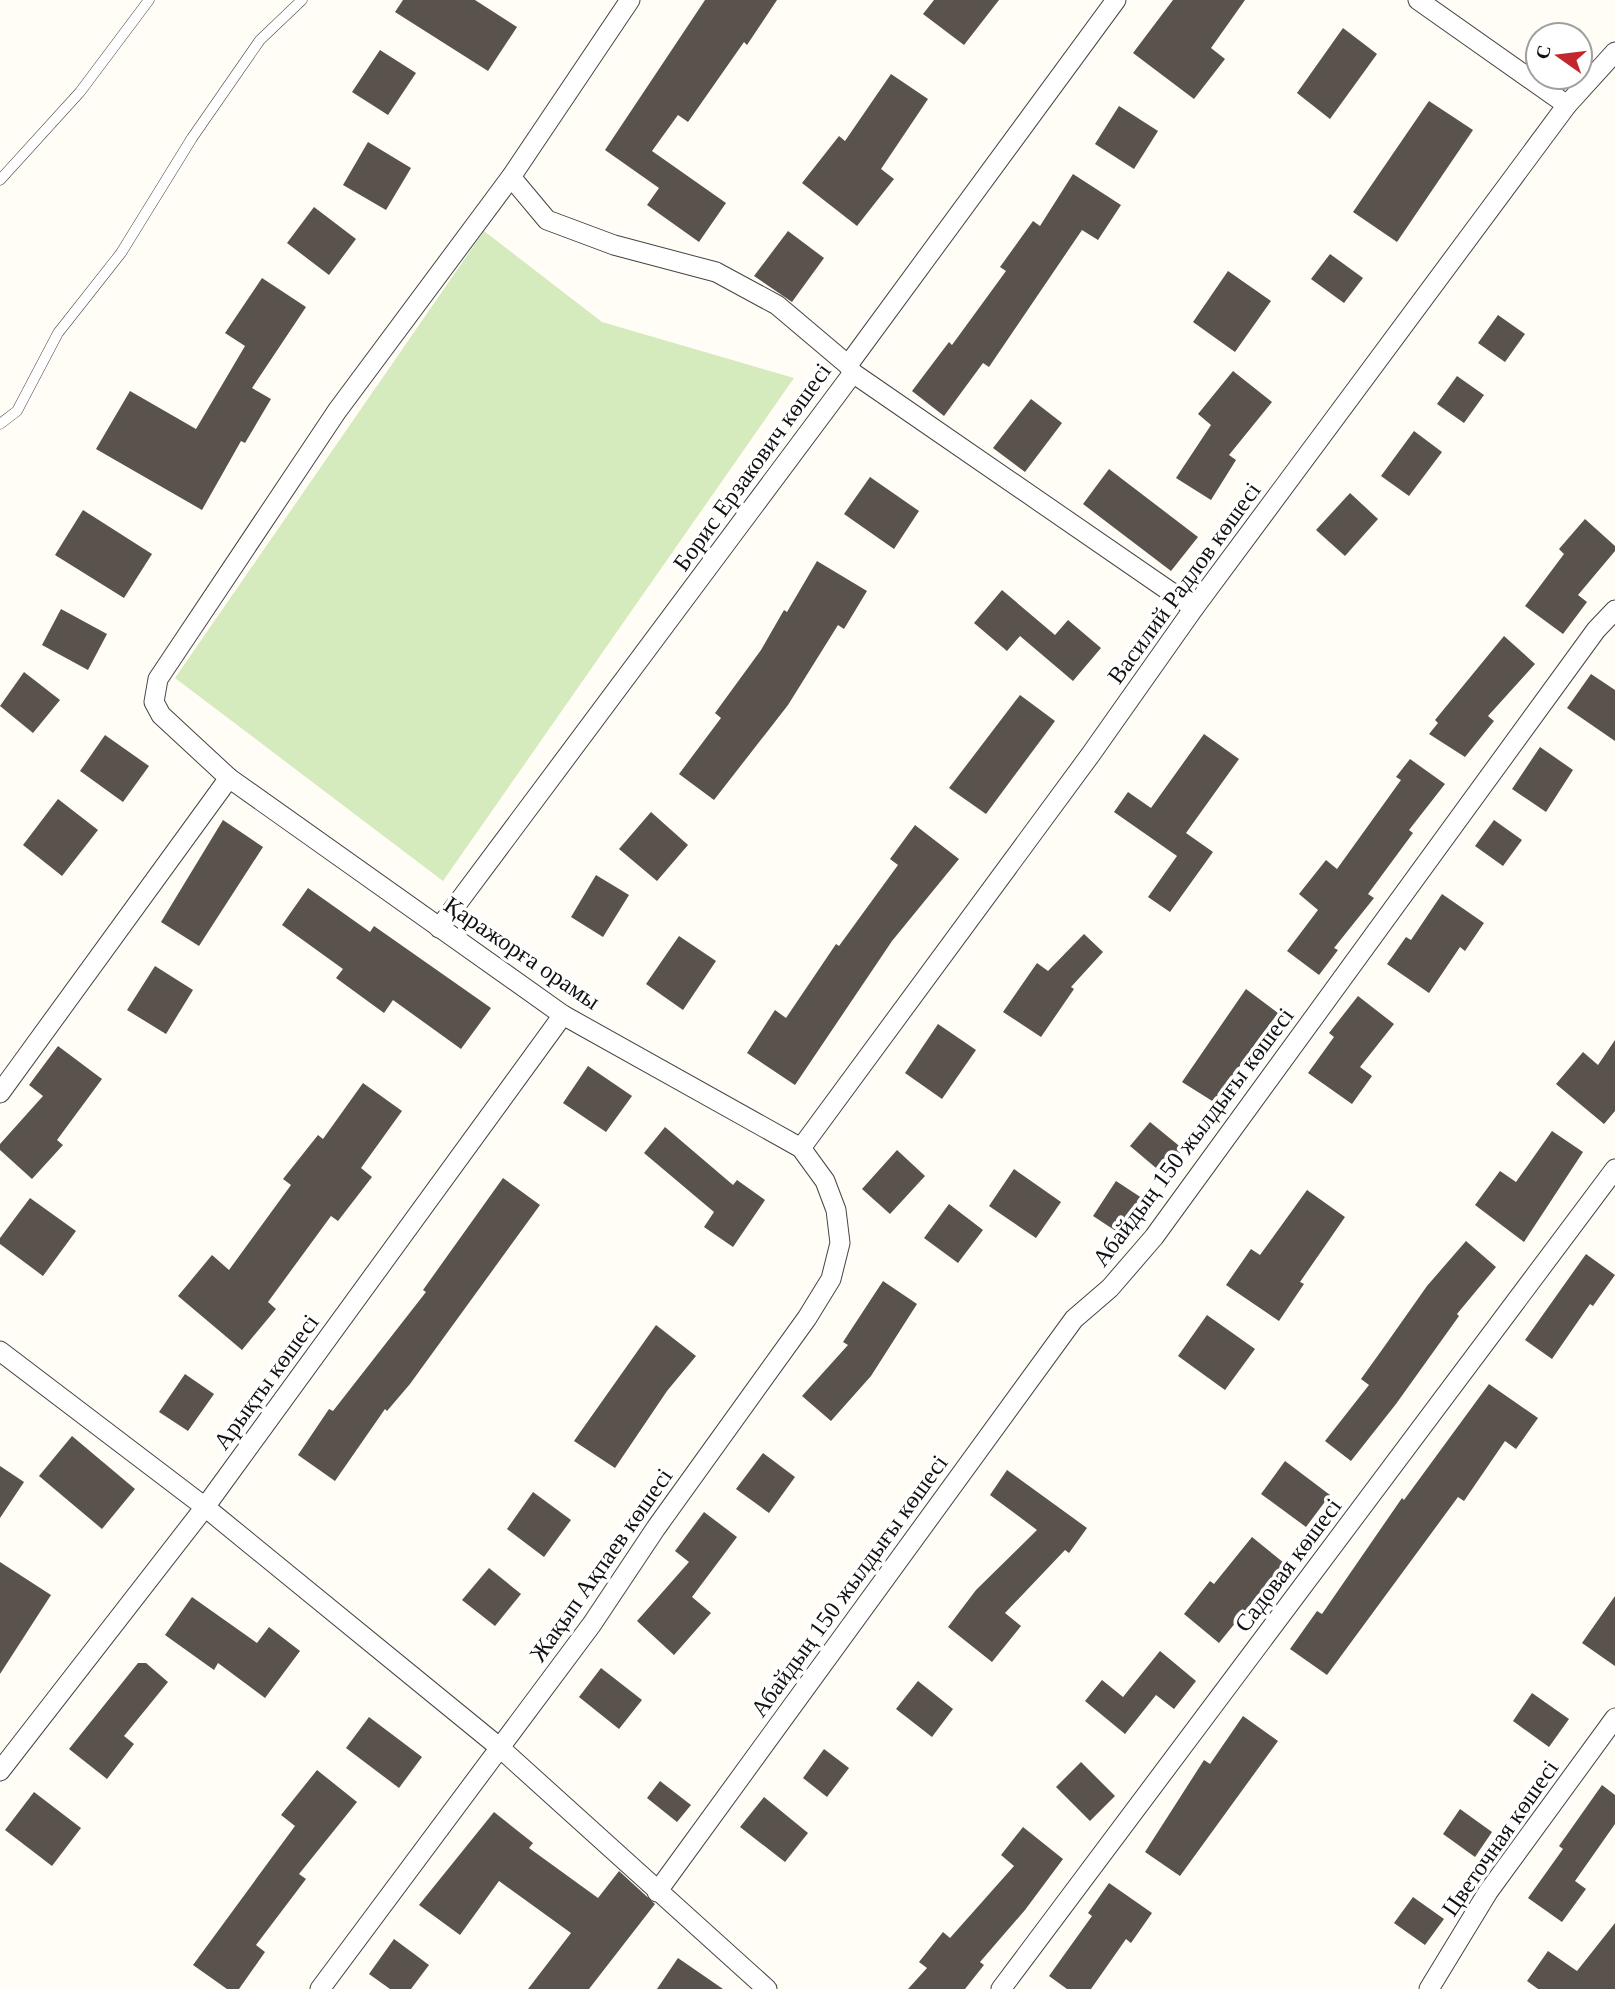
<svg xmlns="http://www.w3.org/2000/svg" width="1615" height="1989" viewBox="0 0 1615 1989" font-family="'Times New Roman',serif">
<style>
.green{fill:#d5ebbd}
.building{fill:#5a524d}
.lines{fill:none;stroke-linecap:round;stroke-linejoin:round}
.lane-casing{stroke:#444;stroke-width:11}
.street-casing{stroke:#444;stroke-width:21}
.lane{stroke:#fff;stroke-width:10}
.street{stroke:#fff;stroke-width:19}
.labels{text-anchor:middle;stroke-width:7;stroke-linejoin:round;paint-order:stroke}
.street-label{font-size:24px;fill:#111;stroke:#fff}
</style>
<rect width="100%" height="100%" fill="#fffdf5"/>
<!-- green -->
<polygon class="green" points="484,231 602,322 794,378 443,881 175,678"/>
<!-- building -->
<g class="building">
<polygon points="403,0 475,0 517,27 488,71 395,12"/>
<polygon points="705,0 777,0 747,45 744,42 688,122 678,115 652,151 726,203 699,242 647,205 659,188 605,150"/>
<polygon points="934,0 999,0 964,45 923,14"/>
<polygon points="1173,0 1245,0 1211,48 1225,59 1194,99 1133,53"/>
<polygon points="1343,28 1377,54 1330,119 1297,93"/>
<polygon points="380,50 416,73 388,115 352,92"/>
<polygon points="891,74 928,99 881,169 894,179 857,226 802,183 839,136 845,141"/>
<polygon points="1429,101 1473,130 1397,242 1353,212"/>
<polygon points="1119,106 1158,131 1134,169 1095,144"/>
<polygon points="368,142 411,168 386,210 343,185"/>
<polygon points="1073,174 1121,205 1098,240 1082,230 989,367 983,363 944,416 912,391 949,342 952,345 1006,271 1000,267 1033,221 1040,226"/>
<polygon points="314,207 356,239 329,275 287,243"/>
<polygon points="788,231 824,258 792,302 754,276"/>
<polygon points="1330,254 1363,278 1344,303 1311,279"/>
<polygon points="1228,271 1271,301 1235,352 1193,322"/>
<polygon points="262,278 306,307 252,388 271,399 245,443 241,441 202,510 96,449 130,391 196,429 245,346 225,333"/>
<polygon points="1498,315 1525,334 1505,362 1478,343"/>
<polygon points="1233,371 1272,402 1229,455 1236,460 1211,500 1176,478 1211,425 1198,414"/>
<polygon points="1457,376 1484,395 1464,423 1437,404"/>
<polygon points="1031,399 1062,423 1025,472 993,448"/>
<polygon points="1414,431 1442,452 1409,496 1381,476"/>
<polygon points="1109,469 1198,537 1171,571 1083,504"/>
<polygon points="870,477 919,511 894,549 844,514"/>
<polygon points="1350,493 1378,519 1345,556 1316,530"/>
<polygon points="83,510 152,554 124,598 55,555"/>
<polygon points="1585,519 1615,546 1615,551 1578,595 1587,602 1563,634 1525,606 1564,554 1559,549"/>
<polygon points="817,561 867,591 844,629 838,625 788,705 714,800 679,774 721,718 715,713 761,650 784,610 787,612"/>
<polygon points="1002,590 1055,635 1068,620 1101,648 1073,681 1020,636 1007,651 974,623"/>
<polygon points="61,609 107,634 88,670 42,645"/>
<polygon points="1504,636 1535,664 1488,716 1494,721 1465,757 1429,734 1438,723 1435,720"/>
<polygon points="24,672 60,700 33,733 0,706"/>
<polygon points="1591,674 1615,690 1615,741 1567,708"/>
<polygon points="1020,695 1055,721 986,814 949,788"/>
<polygon points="1204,734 1239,759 1186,833 1213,852 1170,912 1148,897 1177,856 1114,812 1128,792 1151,808"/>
<polygon points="105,735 149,766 123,802 80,771"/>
<polygon points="1540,747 1573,770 1546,812 1512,789"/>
<polygon points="1410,759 1445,784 1409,830 1413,833 1368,894 1374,898 1334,948 1338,950 1319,975 1287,951 1318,910 1299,894 1326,860 1337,869 1401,780 1396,777"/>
<polygon points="58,799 98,830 62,876 23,845"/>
<polygon points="651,812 688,845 657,881 619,849"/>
<polygon points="223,820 263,847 199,946 161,922"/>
<polygon points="1494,820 1522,840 1503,866 1475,846"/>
<polygon points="915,825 959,859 892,941 795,1085 747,1053 775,1010 786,1018 836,944 839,946 898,865 890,859"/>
<polygon points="596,875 629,895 603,937 571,917"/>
<polygon points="308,888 370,932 374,926 491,1008 461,1049 393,1000 384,1013 336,978 343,969 282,925"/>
<polygon points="1442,894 1484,923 1465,951 1460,947 1429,993 1387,964 1406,937 1411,940"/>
<polygon points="1084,934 1103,952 1071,987 1074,989 1041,1037 1003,1012 1037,963 1048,971"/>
<polygon points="679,936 716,961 683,1010 646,984"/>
<polygon points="155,966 193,990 166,1034 127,1010"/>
<polygon points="1246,989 1278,1013 1244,1059 1217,1104 1182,1082"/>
<polygon points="1358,996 1394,1024 1360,1067 1372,1076 1352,1104 1308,1073 1334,1037 1329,1033"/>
<polygon points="938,1024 976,1050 942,1099 905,1073"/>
<polygon points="1615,1040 1615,1111 1604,1124 1556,1084 1583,1052 1598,1065"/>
<polygon points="58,1046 102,1079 57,1140 63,1145 32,1179 0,1150 0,1144 43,1096 29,1085"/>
<polygon points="588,1066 632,1096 606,1132 563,1103"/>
<polygon points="363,1083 402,1111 361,1168 372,1177 338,1221 331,1216 268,1302 276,1309 242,1350 178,1296 212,1255 229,1270 291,1185 283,1179 318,1135 323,1139"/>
<polygon points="1150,1122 1183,1149 1162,1173 1130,1146"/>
<polygon points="665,1127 733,1185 737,1180 765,1200 733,1247 704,1227 714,1212 644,1153"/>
<polygon points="1552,1131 1583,1152 1524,1242 1475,1205 1500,1171 1516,1182"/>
<polygon points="897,1150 925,1176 890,1214 862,1189"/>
<polygon points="1014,1169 1061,1202 1036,1238 989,1206"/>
<polygon points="503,1178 540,1205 410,1384 387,1411 385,1409 335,1481 298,1455 329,1409 333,1411 426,1292 423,1290"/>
<polygon points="1116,1181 1148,1202 1125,1237 1093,1216"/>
<polygon points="1307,1190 1345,1217 1300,1282 1304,1284 1279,1321 1226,1285 1251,1249 1260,1255"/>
<polygon points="30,1198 76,1231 43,1276 0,1244 0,1238"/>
<polygon points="949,1204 983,1230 958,1263 924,1238"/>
<polygon points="1466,1241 1496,1267 1457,1314 1459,1316 1396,1404 1351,1461 1325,1441 1369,1385 1361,1379 1384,1347 1427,1286"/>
<polygon points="1586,1254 1615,1275 1593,1306 1590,1304 1552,1359 1525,1340"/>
<polygon points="883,1281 917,1304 871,1376 831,1421 802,1396 848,1345 843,1342"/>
<polygon points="1207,1315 1255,1349 1225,1390 1178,1356"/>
<polygon points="656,1325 696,1356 667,1391 615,1468 574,1441"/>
<polygon points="185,1374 214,1394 188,1431 159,1412"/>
<polygon points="1489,1384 1538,1418 1516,1449 1505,1441 1464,1501 1458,1497 1327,1675 1290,1649 1317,1611 1322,1614 1402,1498 1404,1500"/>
<polygon points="72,1436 135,1489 102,1529 39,1476"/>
<polygon points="763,1453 795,1477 769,1513 736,1489"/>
<polygon points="1285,1461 1330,1495 1306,1527 1261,1494"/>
<polygon points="0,1466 24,1482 0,1518"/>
<polygon points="1007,1470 1087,1528 1069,1553 1065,1550 1005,1613 1021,1626 992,1662 948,1627 976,1590 1037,1530 990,1495"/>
<polygon points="533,1492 571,1520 544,1557 507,1529"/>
<polygon points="704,1512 737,1537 692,1597 711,1613 674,1655 637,1621 689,1562 675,1551"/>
<polygon points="1252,1537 1284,1563 1219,1643 1184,1614 1210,1581 1214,1584"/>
<polygon points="0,1562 51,1595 0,1674"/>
<polygon points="489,1568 521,1594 495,1626 462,1600"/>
<polygon points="1615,1596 1615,1666 1582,1643"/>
<polygon points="192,1597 257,1643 269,1627 300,1651 265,1698 218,1663 214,1670 165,1635"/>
<polygon points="1160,1651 1196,1681 1174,1709 1156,1695 1125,1734 1085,1701 1102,1680 1123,1697"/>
<polygon points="138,1663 146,1663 168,1682 124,1736 134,1744 107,1779 69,1749"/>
<polygon points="601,1668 642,1700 619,1729 579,1697"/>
<polygon points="918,1681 953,1709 932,1737 896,1709"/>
<polygon points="1532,1693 1569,1719 1549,1747 1513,1721"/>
<polygon points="1243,1716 1278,1741 1180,1876 1145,1852 1204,1760 1210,1764"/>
<polygon points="369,1717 422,1757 399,1788 346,1748"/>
<polygon points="824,1749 849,1768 827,1797 803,1778"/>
<polygon points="1081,1762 1115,1796 1090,1821 1056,1787"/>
<polygon points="317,1770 357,1802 299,1874 306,1879 256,1945 265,1952 239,1989 227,1989 193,1965 295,1826 281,1815"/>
<polygon points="660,1781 691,1805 677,1822 647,1798"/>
<polygon points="1602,1785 1615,1795 1615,1824 1575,1881 1586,1889 1562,1922 1528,1898 1563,1849 1559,1846"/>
<polygon points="34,1792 81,1828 52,1866 5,1830"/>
<polygon points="764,1797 808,1833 785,1862 740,1827"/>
<polygon points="1460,1809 1492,1832 1475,1857 1443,1834"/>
<polygon points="494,1812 533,1843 529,1848 598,1898 619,1871 655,1904 589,1989 528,1989 571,1933 499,1881 460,1935 419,1905"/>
<polygon points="1023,1827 1063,1859 1025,1910 980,1962 984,1965 965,1989 908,1989 927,1968 919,1962 943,1932 950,1938 1014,1866 1001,1855"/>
<polygon points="1109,1883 1152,1913 1131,1943 1126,1939 1091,1989 1067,1989 1049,1976 1092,1916 1088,1913"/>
<polygon points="1413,1897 1444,1919 1425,1945 1394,1923"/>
<polygon points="1615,1923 1615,1989 1538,1989 1527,1981 1548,1951 1577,1971"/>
<polygon points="394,1939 429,1965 411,1989 390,1989 369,1974"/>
<polygon points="678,1958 723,1989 657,1989"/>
</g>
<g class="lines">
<!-- lane casing -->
<g class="lane-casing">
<g id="lane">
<polyline points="0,180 80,92 149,0"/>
<polyline points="0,424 17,411 58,333 121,253 192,138 260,40 302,0"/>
</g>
</g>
<!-- street casing -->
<g class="street-casing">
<g id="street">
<polyline points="630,0 511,177 547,220 614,245 716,272 777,305 848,365"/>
<polyline points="1418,0 1567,105"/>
<polyline points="853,373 1194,608"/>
<polyline points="439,928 853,373 848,365 1116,0"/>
<polyline points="0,1093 229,778"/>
<polyline points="801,1148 1091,754 1194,608 1567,105 1615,52"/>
<polyline points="0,1351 205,1507 499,1747 767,1989"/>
<polyline points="0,1771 205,1507 563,1015"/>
<polyline points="657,1892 1074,1319 1110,1288 1154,1237 1596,630 1615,610"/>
<polyline points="320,1989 592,1624 656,1528 807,1318 831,1279 840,1243 836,1210 825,1181 801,1148 563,1015 229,778 161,715 154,702 158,679 337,411 511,177"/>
<polyline points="1001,1989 1615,1169"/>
<polyline points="1429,1989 1488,1892 1615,1718"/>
</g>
</g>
<!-- lane -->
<use href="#lane" class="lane"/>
<!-- street -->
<use href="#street" class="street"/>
</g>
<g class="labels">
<!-- street labels -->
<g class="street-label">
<text transform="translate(752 467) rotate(-54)" y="8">Борис Ерзакович көшесі</text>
<text transform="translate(1184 583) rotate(-54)" y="8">Василий Радлов көшесі</text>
<text transform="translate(522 953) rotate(34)" y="8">Қаражорға орамы</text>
<text transform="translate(1193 1137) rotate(-53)" y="8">Абайдың 150 жылдығы көшесі</text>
<text transform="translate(266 1382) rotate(-54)" y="8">Арықты көшесі</text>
<text transform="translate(601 1565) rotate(-55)" y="8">Жақып Ақпаев көшесі</text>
<text transform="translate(1288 1565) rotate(-53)" y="8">Садовая көшесі</text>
<text transform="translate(849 1586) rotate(-54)" y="8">Абайдың 150 жылдығы көшесі</text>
<text transform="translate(1500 1838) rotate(-55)" y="8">Цветочная көшесі</text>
</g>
</g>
<!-- north arrow -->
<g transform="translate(1559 56) rotate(284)"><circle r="33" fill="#ffffff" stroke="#a0a0a0" stroke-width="2"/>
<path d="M0-5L12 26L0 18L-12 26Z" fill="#c4262e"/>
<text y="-10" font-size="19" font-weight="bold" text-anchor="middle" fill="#111111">С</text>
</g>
</svg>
